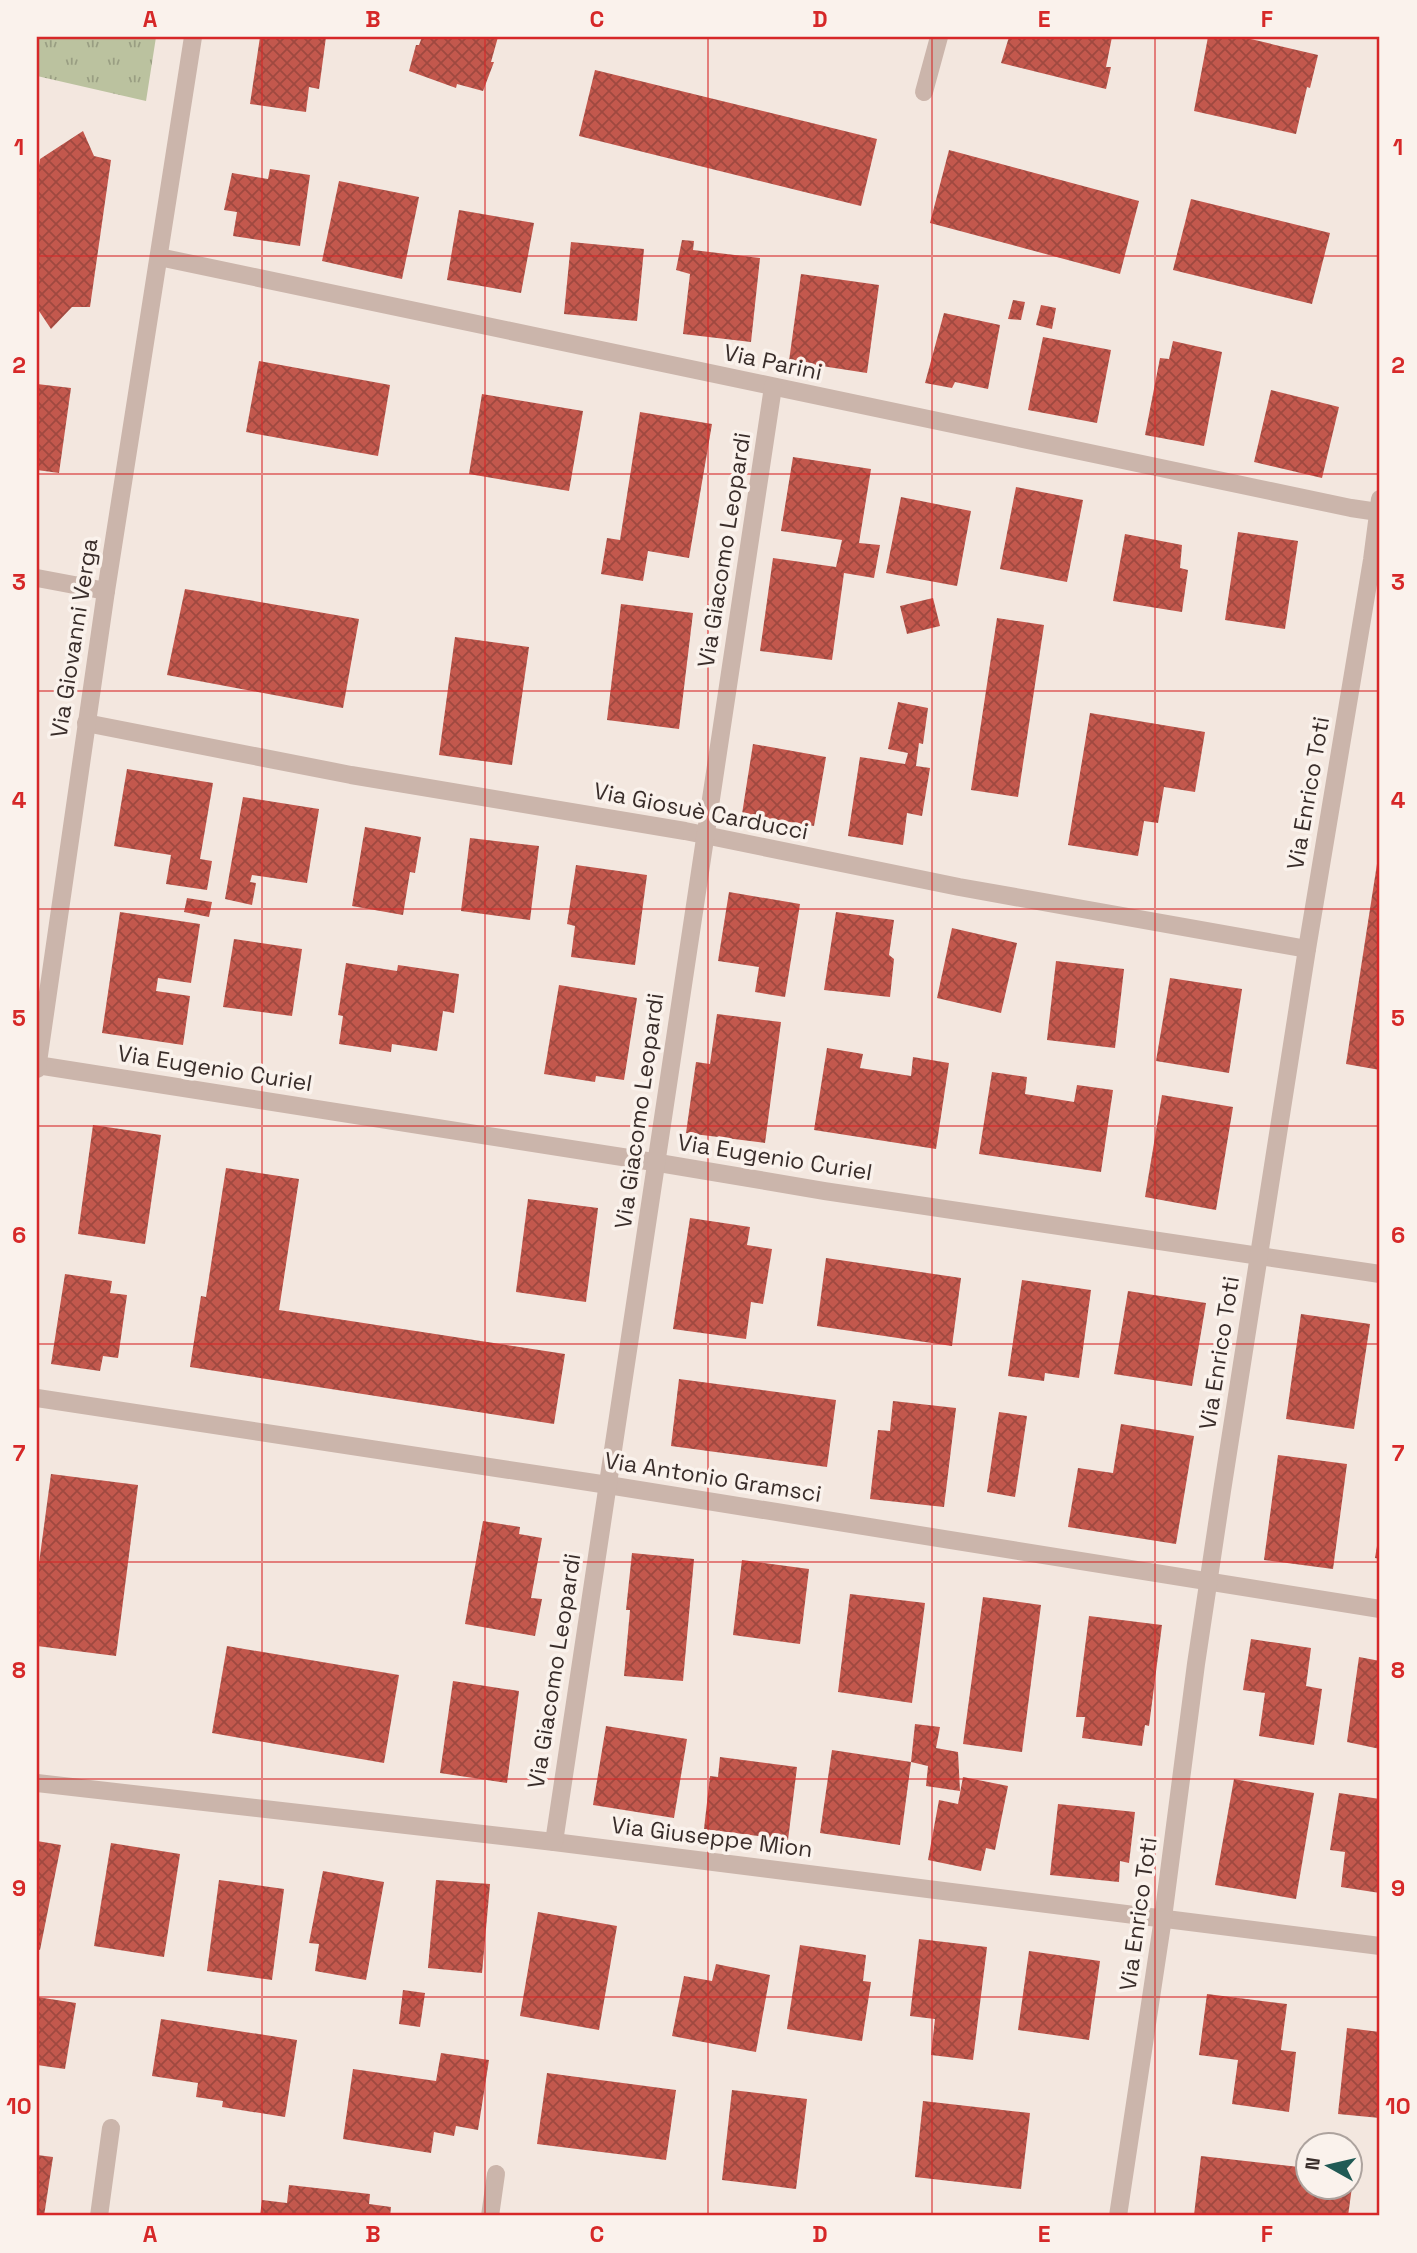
<svg xmlns="http://www.w3.org/2000/svg" width="1417" height="2253" viewBox="0 0 1417 2253" font-family="'Space Grotesk',sans-serif">
<style>
.grass{fill:url(#grass-tufts)}
.building{fill:url(#building-cross-hatch)}
.lines{fill:none;stroke-linecap:round;stroke-linejoin:round}
.minor{stroke:#cbb5ab;stroke-width:18}
.grid{fill:none;stroke:#d62828;stroke-width:2;stroke-opacity:0.55}
.labels{text-anchor:middle;stroke-width:7;stroke-linejoin:round;paint-order:stroke}
.street-label{font-size:23px;fill:#392d2a;stroke:#faf2ec}
.neatline{fill:none;stroke:#d62828;stroke-width:2.5}
.grid-label{font-size:23px;text-anchor:middle;font-weight:bold;fill:#d62828}
</style>
<defs>
<pattern id="grass-tufts" width="24" height="20" patternUnits="userSpaceOnUse" patternTransform="scale(1.75)"><rect width="24" height="20" fill="#bbc29f"/><path d="M3 7l-1-3M5 7V3M7 7l1-3M15 17l-1-3M17 17v-4M19 17l1-3" fill="none" stroke="#999e82"/></pattern>
<pattern id="building-cross-hatch" width="8" height="8" patternUnits="userSpaceOnUse" patternTransform="scale(1.75)"><rect width="8" height="8" fill="#c3584d"/><path d="M0 0l8 8M0 8l8-8" fill="none" stroke="#9f4940"/></pattern>
</defs>
<rect width="100%" height="100%" fill="#f3e7df"/>
<!-- grass -->
<polygon class="grass" points="37,37 156,37 146,101 37,76"/>
<!-- building -->
<g class="building">
<polygon points="260,37 326,37 319,89 309,87 306,112 250,104"/>
<polygon points="422,37 498,37 491,62 494,62 483,91 457,84 456,88 409,71 416,45 419,45"/>
<polygon points="1009,37 1112,37 1106,67 1111,67 1106,89 1001,63"/>
<polygon points="1208,37 1242,37 1318,55 1310,88 1307,87 1296,134 1194,111"/>
<polygon points="595,70 877,139 861,206 579,136"/>
<polygon points="83,131 94,156 111,160 90,307 72,307 51,329 37,308 37,180 40,159"/>
<polygon points="949,150 1139,201 1120,274 930,223"/>
<polygon points="270,169 310,175 300,246 233,236 237,212 224,210 232,173 268,179"/>
<polygon points="339,181 419,197 402,279 322,261"/>
<polygon points="1191,199 1330,233 1312,304 1173,270"/>
<polygon points="459,210 534,223 521,293 447,280"/>
<polygon points="682,240 694,241 693,250 760,258 751,342 683,334 690,274 676,270"/>
<polygon points="571,242 644,249 637,321 564,314"/>
<polygon points="801,274 879,285 867,373 789,361"/>
<polygon points="1013,300 1025,302 1021,320 1008,319"/>
<polygon points="1041,305 1056,308 1052,329 1036,325"/>
<polygon points="944,313 1000,325 988,389 955,382 952,388 925,383"/>
<polygon points="1043,337 1111,350 1097,423 1028,410"/>
<polygon points="1173,341 1222,352 1204,446 1145,435 1160,358 1169,359"/>
<polygon points="259,361 390,385 378,456 246,432"/>
<polygon points="37,384 71,388 59,473 37,470"/>
<polygon points="1271,390 1339,407 1322,478 1254,462"/>
<polygon points="482,394 583,411 569,491 469,474"/>
<polygon points="640,412 712,424 689,558 648,551 643,581 601,574 607,538 620,540"/>
<polygon points="793,457 871,469 859,543 880,545 874,578 844,573 832,660 760,651 773,558 836,567 842,540 781,531"/>
<polygon points="1016,487 1083,500 1067,582 1000,569"/>
<polygon points="901,497 971,511 957,586 886,573"/>
<polygon points="1238,532 1298,541 1285,629 1225,620"/>
<polygon points="1125,534 1182,545 1180,568 1188,570 1182,612 1113,601"/>
<polygon points="185,589 359,619 343,708 167,675"/>
<polygon points="933,598 940,626 907,634 900,606"/>
<polygon points="621,604 693,613 679,729 607,720"/>
<polygon points="997,618 1044,625 1018,797 971,790"/>
<polygon points="455,637 529,647 512,765 439,755"/>
<polygon points="898,702 928,708 923,744 919,743 916,766 930,768 922,816 907,813 903,845 848,836 860,757 905,764 908,753 888,749"/>
<polygon points="1090,713 1205,732 1195,792 1164,787 1158,823 1144,821 1138,856 1068,845"/>
<polygon points="753,744 826,757 814,826 742,814"/>
<polygon points="127,769 213,783 200,859 212,861 207,890 166,884 171,855 114,846"/>
<polygon points="243,797 319,809 307,883 252,875 250,882 256,883 252,905 225,899"/>
<polygon points="365,827 421,837 415,873 410,872 403,915 352,906"/>
<polygon points="470,838 539,846 530,920 461,911"/>
<polygon points="1379,851 1380,851 1380,1070 1346,1064"/>
<polygon points="576,865 647,875 635,965 571,957 575,926 567,924"/>
<polygon points="729,892 800,904 785,997 755,992 759,967 718,961"/>
<polygon points="187,898 212,902 209,917 184,912"/>
<polygon points="120,912 200,924 191,983 158,978 156,991 190,996 183,1045 102,1033"/>
<polygon points="836,912 894,920 889,955 894,959 890,997 824,990"/>
<polygon points="952,928 1017,943 1001,1013 937,998"/>
<polygon points="234,939 302,949 292,1016 223,1007"/>
<polygon points="1056,961 1124,969 1115,1048 1047,1040"/>
<polygon points="346,963 397,971 398,965 459,974 454,1013 443,1011 437,1051 392,1044 391,1052 339,1044 343,1016 338,1015"/>
<polygon points="1170,978 1242,989 1229,1073 1156,1061"/>
<polygon points="559,985 637,998 624,1080 596,1076 595,1082 544,1074"/>
<polygon points="717,1014 781,1022 765,1143 686,1133 696,1062 710,1064"/>
<polygon points="827,1048 863,1054 860,1068 911,1076 913,1057 949,1063 936,1149 814,1130"/>
<polygon points="992,1072 1027,1077 1025,1094 1074,1102 1077,1085 1113,1090 1101,1172 979,1154"/>
<polygon points="1162,1095 1233,1107 1216,1210 1145,1197"/>
<polygon points="93,1125 161,1135 145,1244 78,1234"/>
<polygon points="226,1168 299,1179 279,1310 565,1354 554,1424 190,1367 201,1296 206,1297"/>
<polygon points="528,1199 598,1208 586,1302 516,1292"/>
<polygon points="690,1218 750,1227 747,1245 772,1249 763,1304 751,1302 746,1339 673,1329"/>
<polygon points="826,1258 961,1278 952,1346 817,1326"/>
<polygon points="65,1274 112,1281 110,1293 127,1295 118,1358 103,1356 100,1371 51,1364"/>
<polygon points="1022,1280 1091,1290 1079,1378 1045,1373 1044,1381 1008,1376"/>
<polygon points="1128,1291 1206,1303 1192,1386 1114,1374"/>
<polygon points="1301,1314 1370,1324 1354,1429 1286,1419"/>
<polygon points="679,1379 836,1400 827,1467 671,1446"/>
<polygon points="893,1401 956,1408 944,1507 870,1499 878,1430 890,1431"/>
<polygon points="999,1412 1027,1416 1015,1497 987,1492"/>
<polygon points="1121,1424 1194,1436 1176,1544 1068,1527 1078,1468 1113,1473"/>
<polygon points="1278,1455 1347,1464 1333,1569 1264,1560"/>
<polygon points="51,1474 138,1485 116,1656 37,1646 37,1578"/>
<polygon points="483,1521 520,1527 519,1534 542,1538 531,1598 542,1599 535,1636 465,1624"/>
<polygon points="1379,1534 1380,1534 1380,1559 1375,1558"/>
<polygon points="632,1553 694,1559 683,1681 624,1676 630,1610 626,1610"/>
<polygon points="742,1560 809,1569 800,1644 733,1635"/>
<polygon points="850,1594 925,1603 912,1703 838,1692"/>
<polygon points="983,1597 1041,1605 1022,1752 963,1744"/>
<polygon points="1089,1616 1162,1625 1149,1726 1145,1725 1142,1746 1082,1738 1085,1717 1076,1717"/>
<polygon points="1251,1639 1311,1648 1306,1686 1322,1689 1314,1745 1259,1736 1265,1693 1243,1690"/>
<polygon points="227,1646 399,1675 384,1763 212,1733"/>
<polygon points="1359,1657 1380,1661 1380,1749 1347,1742"/>
<polygon points="453,1681 519,1691 507,1783 440,1773"/>
<polygon points="915,1724 940,1727 936,1748 958,1752 960,1791 926,1786 928,1766 911,1762"/>
<polygon points="606,1726 687,1739 674,1818 593,1805"/>
<polygon points="832,1750 911,1762 900,1845 820,1833"/>
<polygon points="720,1757 797,1767 788,1840 704,1829 710,1776 718,1777"/>
<polygon points="963,1777 1008,1786 995,1850 986,1848 981,1871 928,1860 939,1800 958,1804"/>
<polygon points="1234,1779 1314,1793 1296,1899 1215,1885"/>
<polygon points="1339,1793 1380,1799 1380,1893 1341,1887 1345,1852 1330,1850"/>
<polygon points="1058,1804 1135,1812 1129,1863 1120,1861 1119,1882 1050,1875"/>
<polygon points="37,1841 61,1845 40,1950 37,1949"/>
<polygon points="111,1843 180,1854 164,1957 94,1946"/>
<polygon points="323,1871 384,1882 366,1980 315,1971 319,1944 309,1943"/>
<polygon points="219,1880 284,1889 272,1980 207,1971"/>
<polygon points="436,1880 490,1884 482,1973 428,1968"/>
<polygon points="538,1912 617,1926 599,2030 520,2016"/>
<polygon points="919,1939 987,1947 973,2060 931,2055 935,2019 910,2016"/>
<polygon points="800,1945 866,1955 863,1981 871,1982 862,2041 787,2029"/>
<polygon points="1029,1951 1100,1961 1089,2040 1018,2030"/>
<polygon points="716,1964 770,1975 756,2052 672,2036 684,1976 712,1981"/>
<polygon points="403,1990 425,1993 420,2027 399,2024"/>
<polygon points="1207,1994 1287,2004 1281,2050 1296,2052 1289,2112 1232,2104 1238,2060 1199,2055"/>
<polygon points="37,1997 76,2003 65,2069 37,2065"/>
<polygon points="161,2019 297,2040 285,2117 222,2107 223,2101 196,2097 198,2083 152,2076"/>
<polygon points="1347,2028 1380,2032 1380,2118 1338,2114"/>
<polygon points="441,2053 489,2060 478,2130 456,2126 454,2136 434,2132 431,2153 343,2139 353,2069 436,2081"/>
<polygon points="547,2073 676,2090 666,2160 537,2144"/>
<polygon points="732,2090 807,2099 796,2189 722,2180"/>
<polygon points="923,2101 1030,2113 1021,2189 915,2177"/>
<polygon points="37,2155 53,2157 44,2216 37,2216"/>
<polygon points="1201,2156 1308,2168 1308,2187 1352,2187 1348,2216 1194,2215"/>
<polygon points="289,2185 370,2194 369,2204 391,2207 390,2216 260,2216 262,2200 287,2203"/>
</g>
<g class="lines">
<!-- minor -->
<g class="minor">
<polyline points="924,92 939,37"/>
<polyline points="159,257 1351,508 1378,512"/>
<polyline points="37,578 106,591"/>
<polyline points="86,723 351,775 685,831 959,887 1307,949"/>
<polyline points="37,1065 635,1159 825,1191 1380,1274"/>
<polyline points="37,1069 106,591 193,37"/>
<polyline points="37,1398 608,1485 1380,1609"/>
<polyline points="37,1783 554,1842 1380,1946"/>
<polyline points="554,1842 773,387"/>
<polyline points="99,2216 111,2128"/>
<polyline points="490,2216 496,2174"/>
<polyline points="1118,2216 1163,1918 1196,1664 1222,1491 1307,949 1372,560 1380,499"/>
</g>
</g>
<!-- grid -->
<path class="grid" d="M262,37V2216M485,37V2216M708,37V2216M932,37V2216M1155,37V2216M37,256H1380M37,474H1380M37,691H1380M37,909H1380M37,1126H1380M37,1344H1380M37,1562H1380M37,1779H1380M37,1997H1380"/>
<g class="labels">
<!-- street labels -->
<g class="street-label">
<text transform="translate(773 362) rotate(12)" y="8">Via Parini</text>
<text transform="translate(724 550) rotate(-81)" y="8">Via Giacomo Leopardi</text>
<text transform="translate(74 638) rotate(-81)" y="8">Via Giovanni Verga</text>
<text transform="translate(1308 793) rotate(-80)" y="8">Via Enrico Toti</text>
<text transform="translate(701 811) rotate(11)" y="8">Via Giosuè Carducci</text>
<text transform="translate(215 1068) rotate(9)" y="8">Via Eugenio Curiel</text>
<text transform="translate(639 1111) rotate(-82)" y="8">Via Giacomo Leopardi</text>
<text transform="translate(775 1157) rotate(9)" y="8">Via Eugenio Curiel</text>
<text transform="translate(1219 1353) rotate(-81)" y="8">Via Enrico Toti</text>
<text transform="translate(713 1477) rotate(9)" y="8">Via Antonio Gramsci</text>
<text transform="translate(554 1671) rotate(-81)" y="8">Via Giacomo Leopardi</text>
<text transform="translate(712 1837) rotate(7)" y="8">Via Giuseppe Mion</text>
<text transform="translate(1138 1914) rotate(-82)" y="8">Via Enrico Toti</text>
</g>
</g>
<!-- border -->
<rect width="1417" height="2253" fill="none" stroke="#faf2ec" stroke-width="77"/>
<!-- north arrow -->
<g transform="translate(1329 2166) rotate(278)"><circle r="33" fill="#faf2ec" stroke="#ada39e" stroke-width="2"/>
<path d="M0-5L12 26L0 18L-12 26Z" fill="#205a55"/>
<text y="-10" font-size="19" font-weight="bold" text-anchor="middle" fill="#392d2a">N</text>
</g>
<rect x="38" y="38" width="1340" height="2176" class="neatline"/>
<g class="grid-label">
<text x="150" y="27">A</text>
<text x="373" y="27">B</text>
<text x="597" y="27">C</text>
<text x="820" y="27">D</text>
<text x="1044" y="27">E</text>
<text x="1267" y="27">F</text>
<text x="19" y="155">1</text>
<text x="1398" y="155">1</text>
<text x="19" y="373">2</text>
<text x="1398" y="373">2</text>
<text x="19" y="590">3</text>
<text x="1398" y="590">3</text>
<text x="19" y="808">4</text>
<text x="1398" y="808">4</text>
<text x="19" y="1026">5</text>
<text x="1398" y="1026">5</text>
<text x="19" y="1243">6</text>
<text x="1398" y="1243">6</text>
<text x="19" y="1461">7</text>
<text x="1398" y="1461">7</text>
<text x="19" y="1678">8</text>
<text x="1398" y="1678">8</text>
<text x="19" y="1896">9</text>
<text x="1398" y="1896">9</text>
<text x="19" y="2114">10</text>
<text x="1398" y="2114">10</text>
<text x="150" y="2242">A</text>
<text x="373" y="2242">B</text>
<text x="597" y="2242">C</text>
<text x="820" y="2242">D</text>
<text x="1044" y="2242">E</text>
<text x="1267" y="2242">F</text>
</g>
</svg>
